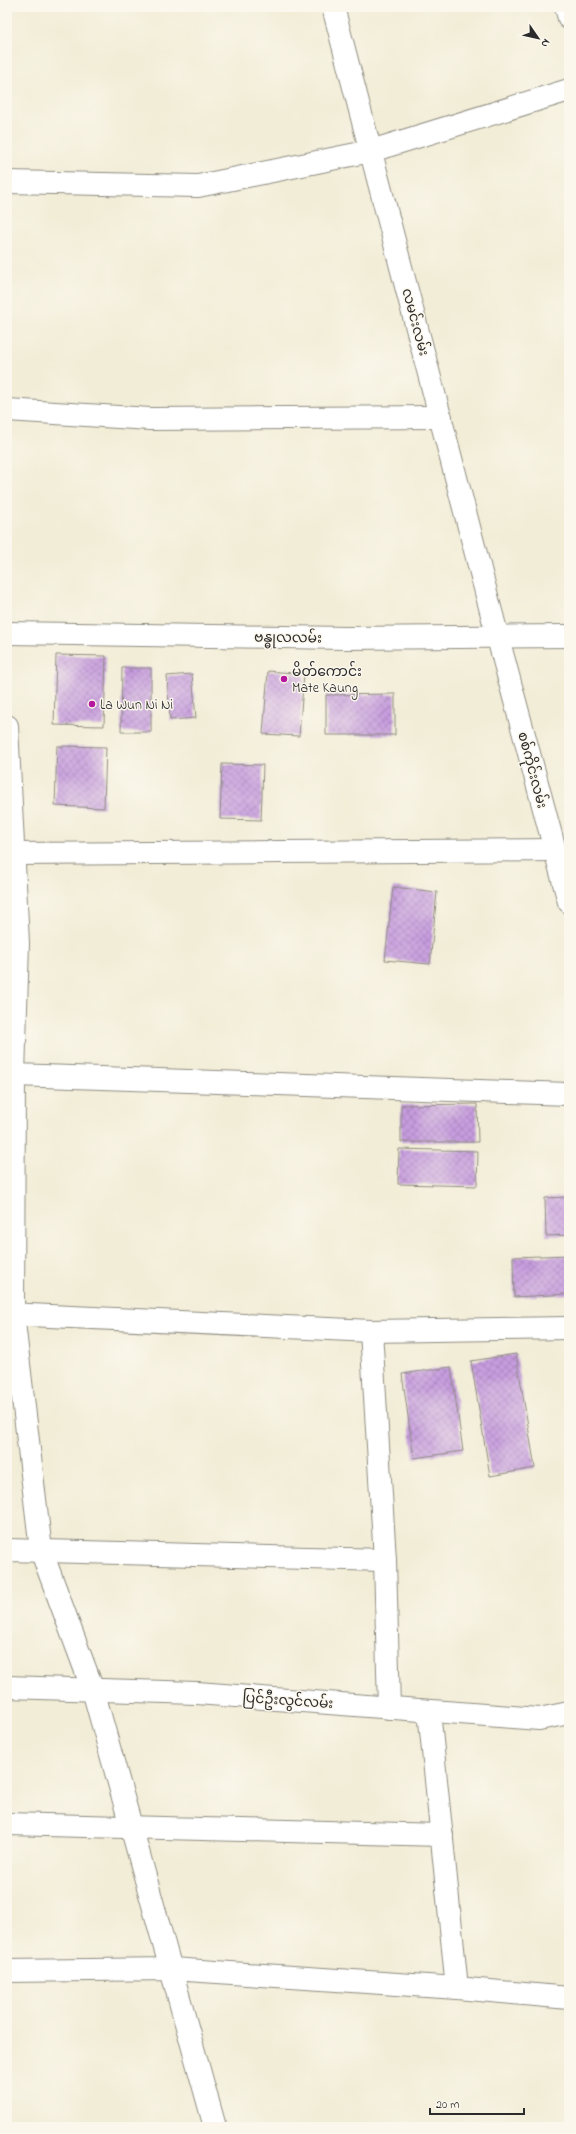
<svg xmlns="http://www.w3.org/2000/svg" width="576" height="2134" viewBox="0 0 576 2134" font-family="'Indie Flower','Noto Sans Myanmar',sans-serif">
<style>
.building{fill:url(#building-cross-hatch)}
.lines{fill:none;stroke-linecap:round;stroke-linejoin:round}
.minor-casing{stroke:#8e8c81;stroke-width:24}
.tertiary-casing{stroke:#8e8c81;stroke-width:24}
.minor{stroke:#fff;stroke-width:22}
.tertiary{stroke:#fff;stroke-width:22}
.poi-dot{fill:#b5179e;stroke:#fbf7ec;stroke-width:1.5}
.labels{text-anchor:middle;stroke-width:3;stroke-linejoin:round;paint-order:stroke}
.street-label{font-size:14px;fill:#2b2b2b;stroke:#fbf7ec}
.poi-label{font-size:14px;fill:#2b2b2b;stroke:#fbf7ec;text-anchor:start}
</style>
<defs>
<pattern id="building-cross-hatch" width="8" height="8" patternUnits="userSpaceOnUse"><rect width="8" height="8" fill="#c79ddf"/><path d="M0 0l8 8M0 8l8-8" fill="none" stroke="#a280b5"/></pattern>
</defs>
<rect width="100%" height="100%" fill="#fbf7ec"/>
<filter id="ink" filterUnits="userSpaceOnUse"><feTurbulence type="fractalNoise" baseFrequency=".025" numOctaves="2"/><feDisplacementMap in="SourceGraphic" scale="8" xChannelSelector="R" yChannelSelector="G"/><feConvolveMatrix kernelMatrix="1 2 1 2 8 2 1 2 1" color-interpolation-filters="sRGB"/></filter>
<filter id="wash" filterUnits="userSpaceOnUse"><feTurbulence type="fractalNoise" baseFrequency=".012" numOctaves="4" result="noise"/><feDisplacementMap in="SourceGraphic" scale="16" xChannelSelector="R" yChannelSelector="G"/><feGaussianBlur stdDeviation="0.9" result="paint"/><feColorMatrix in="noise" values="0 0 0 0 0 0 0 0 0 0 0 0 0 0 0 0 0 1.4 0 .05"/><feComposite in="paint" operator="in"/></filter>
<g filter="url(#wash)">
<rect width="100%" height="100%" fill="#f2edd7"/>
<g id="blocks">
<!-- building -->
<g class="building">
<polygon points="56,655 106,656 104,726 54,725"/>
<polygon points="122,668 151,668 151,732 121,732"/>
<polygon points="268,671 304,674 299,736 263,734"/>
<polygon points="192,674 196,718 170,720 167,676"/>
<polygon points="395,694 395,735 326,735 326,695"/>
<polygon points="57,746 106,747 104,808 55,806"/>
<polygon points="222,764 263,765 261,820 220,819"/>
<polygon points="393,887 437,892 430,964 385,960"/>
<polygon points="477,1104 478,1142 401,1142 401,1105"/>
<polygon points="399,1149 478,1151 477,1186 398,1184"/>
<polygon points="569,1197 569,1235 546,1236 545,1198"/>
<polygon points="569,1255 569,1294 514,1297 513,1257"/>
<polygon points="516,1354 535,1468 490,1476 471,1361"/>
<polygon points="451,1367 463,1451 414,1458 402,1374"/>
</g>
</g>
</g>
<g filter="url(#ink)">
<use href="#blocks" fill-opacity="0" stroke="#8e8c81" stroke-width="1"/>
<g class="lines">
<!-- minor casing -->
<g class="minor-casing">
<g id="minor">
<polyline points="333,7 498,638 569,902"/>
<polyline points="566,7 569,18"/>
<polyline points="7,182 198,186 371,151 569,90"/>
<polyline points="7,410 150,419 441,417"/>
<polyline points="7,726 18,943 14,1075 13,1314 41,1550 93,1690 215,2127"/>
<polyline points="13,854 555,850"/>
<polyline points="14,1075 569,1094"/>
<polyline points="7,1314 371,1331 569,1328"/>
<polyline points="371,1331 385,1560"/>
<polyline points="7,1550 385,1560 389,1708"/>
<polyline points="7,1687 197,1693 539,1719 569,1713"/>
<polyline points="429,1711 457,1988"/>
<polyline points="7,1824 442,1835"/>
<polyline points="7,1971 172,1969 457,1988 569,1998"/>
</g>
</g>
<!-- tertiary casing -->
<g class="tertiary-casing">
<polyline id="tertiary" points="7,633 346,638 569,636"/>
</g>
<!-- minor -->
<use href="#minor" class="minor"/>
<!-- tertiary -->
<use href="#tertiary" class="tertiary"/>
</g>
</g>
<!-- markers -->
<g class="poi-dot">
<circle cx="284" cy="679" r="4"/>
<circle cx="92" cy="704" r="4"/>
</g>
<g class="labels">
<!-- street labels -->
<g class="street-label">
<text transform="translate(416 322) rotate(75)" y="5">လမင်းလမ်း</text>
<text transform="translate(288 637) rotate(1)" y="5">ဗန္ဓုလလမ်း</text>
<text transform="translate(533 770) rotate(75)" y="5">စစ်ကိုင်းလမ်း</text>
<text transform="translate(288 1700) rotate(4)" y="5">ပြင်ဦးလွင်လမ်း</text>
</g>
<!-- poi labels -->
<g class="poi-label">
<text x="292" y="676">မိတ်ကောင်း<tspan x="292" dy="16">Mate Kaung</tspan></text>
<text x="100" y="709">La Wun Ni Ni</text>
</g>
</g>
<!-- margin -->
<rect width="576" height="2134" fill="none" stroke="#fbf7ec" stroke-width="24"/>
<!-- north arrow -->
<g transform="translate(538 38) rotate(124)" stroke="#fbf7ec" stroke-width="3" paint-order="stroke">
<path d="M0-3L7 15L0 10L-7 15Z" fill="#2b2b2b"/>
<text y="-6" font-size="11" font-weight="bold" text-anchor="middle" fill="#2b2b2b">N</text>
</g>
<!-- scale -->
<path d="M430 2108v6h94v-6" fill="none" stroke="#2b2b2b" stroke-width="2"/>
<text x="436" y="2108" font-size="12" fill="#2b2b2b" stroke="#fbf7ec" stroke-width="3" paint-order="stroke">20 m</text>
</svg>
